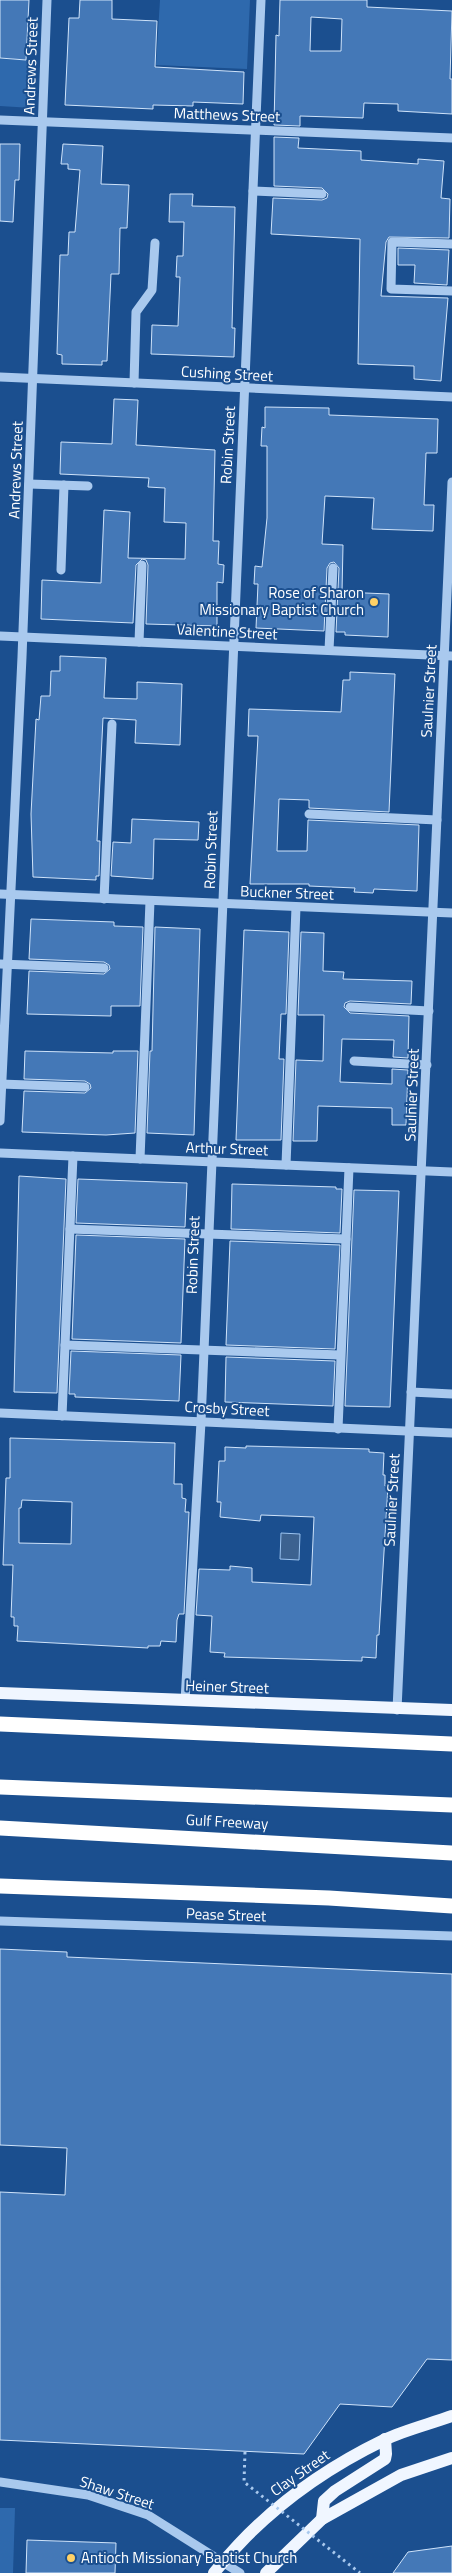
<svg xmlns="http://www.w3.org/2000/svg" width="452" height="2573" viewBox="0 0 452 2573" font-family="'Titillium Web',sans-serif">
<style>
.green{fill:#2e69ad}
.water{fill:#3c6290;stroke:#9cc4f0}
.building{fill:#4478b7;stroke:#cfe3fa;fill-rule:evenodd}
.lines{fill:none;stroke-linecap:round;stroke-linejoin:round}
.minor{stroke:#a9c9ee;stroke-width:9}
.major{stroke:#f0f6ff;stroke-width:12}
.highway{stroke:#fff;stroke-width:15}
.path-bridge{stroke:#a9c9ee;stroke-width:3;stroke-dasharray:2.5 4;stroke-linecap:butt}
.poi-dot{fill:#ffd166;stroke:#1b4f8f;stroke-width:2}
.labels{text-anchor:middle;stroke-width:4;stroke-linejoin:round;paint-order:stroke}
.street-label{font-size:15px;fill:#fff;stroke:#1b4f8f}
.poi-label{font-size:15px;fill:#fff;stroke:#1b4f8f;text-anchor:end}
</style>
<rect width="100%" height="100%" fill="#1b4f8f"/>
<!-- green -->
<g class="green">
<polygon points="160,0 250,0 247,69 156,65"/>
<polygon points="0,59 33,60 32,108 0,106"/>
<polygon points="0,2508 15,2508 13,2573 0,2573"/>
</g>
<!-- water -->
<polygon class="water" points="281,1533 300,1534 299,1560 280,1559"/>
<!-- building -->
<g class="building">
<polygon points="0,0 29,0 26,60 0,58"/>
<polygon points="80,0 112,0 112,19 157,21 155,67 244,72 243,104 193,102 193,106 153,105 153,109 65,105 69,18 79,18"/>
<path d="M280,0H367V7L452,11L450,79H452V114L398,111V104L364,103L363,118L300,116V126L274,125L276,35L279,36ZM311,17L342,19L341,51H310Z"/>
<polygon points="274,137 299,138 298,148 361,151 361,160 418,164 418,159 444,161 441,198 450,199 449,238 389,237 386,242 381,296 448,298 441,381 414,379 414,366 358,364 360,239 271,234 273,198 322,200 327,198 328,194 322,188 274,186"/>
<polygon points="0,144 20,144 19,180 15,180 13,222 0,221"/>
<polygon points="63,144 103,146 101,184 129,185 127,228 120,228 119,274 111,274 107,361 102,361 102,365 62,364 62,355 57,354 60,255 68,255 69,232 75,232 80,170 68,169 68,164 61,164"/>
<polygon points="170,194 193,194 192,206 235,207 232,328 235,328 234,357 151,354 152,325 178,326 180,277 176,277 177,256 183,256 184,222 169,222"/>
<polygon points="398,248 449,250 447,285 414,283 415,265 398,265"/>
<polygon points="114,399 138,400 136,445 215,450 213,541 219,541 218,564 224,565 223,583 217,582 217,626 146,624 148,565 146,560 142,559 136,565 133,623 41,619 42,580 101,583 104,510 130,512 128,558 185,559 186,523 164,522 165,488 148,487 149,478 60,474 61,442 112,444"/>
<polygon points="265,407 329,408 329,415 438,419 437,453 426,453 424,505 434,505 433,531 372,529 374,498 325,496 322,544 343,545 342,592 389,594 388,637 345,635 345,632 336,632 339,568 334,562 330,563 327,568 324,631 256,628 258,584 254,584 255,566 262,567 267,518 267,446 261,446 262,427 265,428"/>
<polygon points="60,656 106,658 104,698 137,699 137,682 182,684 180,745 135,743 136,720 103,718 97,841 100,841 99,876 96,876 96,880 33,877 31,814 36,719 39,720 41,696 50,696 51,671 60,671"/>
<polygon points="350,672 395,674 389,812 309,808 309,800 279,799 277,851 307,851 308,820 419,825 417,891 374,889 373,893 354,892 355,888 309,886 309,884 250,884 258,736 248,736 249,709 341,712 343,680 350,680"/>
<polygon points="132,819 199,822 198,840 154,839 153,879 111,876 113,842 131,843"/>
<polygon points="31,919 114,922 114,926 143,927 140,1006 111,1006 111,1016 27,1014 29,971 104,974 110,969 109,965 104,962 29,959"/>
<polygon points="155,927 200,929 194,1135 147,1133 150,1051 152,1051"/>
<polygon points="244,930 289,932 286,1014 281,1014 279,1059 284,1059 281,1140 236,1140"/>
<polygon points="301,932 324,933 323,971 344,972 343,979 412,981 411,1004 350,1001 345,1003 344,1007 350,1013 409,1016 408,1058 393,1057 394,1040 342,1039 340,1082 392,1084 392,1069 408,1070 406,1125 392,1125 392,1108 318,1106 317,1141 293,1141 296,1060 323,1061 324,1015 298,1015"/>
<polygon points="25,1051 113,1053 113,1051 138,1051 135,1133 106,1135 22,1132 24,1091 85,1093 91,1088 90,1084 85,1081 24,1079"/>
<polygon points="19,1176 66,1179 57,1393 14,1392"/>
<polygon points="78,1179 187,1183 185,1227 76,1223"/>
<polygon points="232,1184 336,1187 336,1189 342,1189 340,1233 231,1229"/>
<polygon points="354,1190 399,1191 390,1407 345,1406"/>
<polygon points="76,1235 185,1239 181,1343 72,1339"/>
<polygon points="230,1241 340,1245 335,1349 226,1345"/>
<polygon points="71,1351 181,1355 179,1401 75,1397 75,1394 69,1394"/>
<polygon points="226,1357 335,1361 333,1406 225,1402"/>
<path d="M10,1438L175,1443L174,1484H182V1498L186,1499L185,1512H189L184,1614H179L177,1620L176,1642L161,1641L160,1646H148V1648L17,1641L18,1626H14V1617H11L13,1565H3L6,1478H10ZM22,1500L72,1502L71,1544L19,1543V1508H21Z"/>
<polygon points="246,1446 369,1449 369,1452 384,1453 383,1475 385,1475 385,1486 388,1486 379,1635 377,1635 376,1658 362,1657 362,1661 224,1657 225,1653 210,1652 212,1616 196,1615 199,1569 230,1570 230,1566 252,1568 252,1582 311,1585 314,1517 261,1515 260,1521 220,1517 221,1502 217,1502 219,1461 225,1461 225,1447 246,1448"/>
<polygon points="0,1949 67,1952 67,1957 452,1974 452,2360 427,2359 392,2407 340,2404 304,2454 0,2440 0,2192 65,2195 67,2148 0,2145"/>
<polygon points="27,2540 116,2543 115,2573 26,2573"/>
<polygon points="452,2546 452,2573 393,2573 408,2552"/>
</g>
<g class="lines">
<!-- minor -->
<g class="minor">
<polyline points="0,120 452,138"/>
<polyline points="253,191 322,194"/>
<polyline points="452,244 392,242 391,289 452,291"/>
<polyline points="0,377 452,397"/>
<polyline points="134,383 136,312 152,290 155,243"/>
<polyline points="29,484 88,486"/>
<polyline points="61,570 64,485"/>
<polyline points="0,636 452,656"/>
<polyline points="139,642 142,565"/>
<polyline points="329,650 333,568"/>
<polyline points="309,814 437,820"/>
<polyline points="0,894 452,913"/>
<polyline points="104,899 112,724"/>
<polyline points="0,964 104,968"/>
<polyline points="350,1007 429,1011"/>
<polyline points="354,1061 427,1065"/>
<polyline points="0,1084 85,1087"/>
<polyline points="0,1121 22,657 47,0"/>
<polyline points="0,1153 452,1172"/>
<polyline points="140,1159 150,901"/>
<polyline points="286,1165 296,907"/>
<polyline points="70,1229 346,1239"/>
<polyline points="65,1345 340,1355"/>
<polyline points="411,1392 452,1394"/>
<polyline points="0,1413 452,1433"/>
<polyline points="62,1416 73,1156"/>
<polyline points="338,1429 349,1168"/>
<polyline points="185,1701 201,1422 261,0"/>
<polyline points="397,1710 452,482"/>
<polyline points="0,1921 452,1936"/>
<polyline points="0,2482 88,2495 148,2515 240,2573"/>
</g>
<!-- major -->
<g class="major">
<polyline points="0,1693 452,1710"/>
<polyline points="322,2519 324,2501 335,2491 385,2459 386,2454 385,2439"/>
<path d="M214,2573C259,2516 318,2472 384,2440C405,2430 430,2424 452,2416"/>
<polyline points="266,2573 322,2519 401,2475 452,2458"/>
</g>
<!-- highway -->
<g class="highway">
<polyline points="0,1724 452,1744"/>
<polyline points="0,1787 452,1805"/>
<polyline points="0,1828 452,1853"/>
<polyline points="0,1886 329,1898 452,1906"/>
</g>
<!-- path-bridge -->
<polyline class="path-bridge" points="245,2452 244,2482 360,2573"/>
</g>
<!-- markers -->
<g class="poi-dot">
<circle cx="374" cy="602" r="5"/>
<circle cx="71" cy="2558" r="5"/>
</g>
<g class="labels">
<!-- street labels -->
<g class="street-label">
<text transform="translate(31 66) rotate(-88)" y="5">Andrews Street</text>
<text transform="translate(227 115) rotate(2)" y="5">Matthews Street</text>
<text transform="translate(227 374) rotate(3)" y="5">Cushing Street</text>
<text transform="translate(228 445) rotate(-87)" y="5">Robin Street</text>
<text transform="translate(16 470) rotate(-88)" y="5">Andrews Street</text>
<text transform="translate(227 632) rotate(3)" y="5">Valentine Street</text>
<text transform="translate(429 691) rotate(-87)" y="5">Saulnier Street</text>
<text transform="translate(211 850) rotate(-88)" y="5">Robin Street</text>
<text transform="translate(287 893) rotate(2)" y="5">Buckner Street</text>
<text transform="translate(412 1095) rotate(-88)" y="5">Saulnier Street</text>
<text transform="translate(227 1149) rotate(2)" y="5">Arthur Street</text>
<text transform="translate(193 1255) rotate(-88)" y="5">Robin Street</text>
<text transform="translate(227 1409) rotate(3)" y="5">Crosby Street</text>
<text transform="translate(392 1500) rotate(-87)" y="5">Saulnier Street</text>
<text transform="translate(227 1687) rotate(2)" y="5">Heiner Street</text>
<text transform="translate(227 1822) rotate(3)" y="5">Gulf Freeway</text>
<text transform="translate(226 1915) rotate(2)" y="5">Pease Street</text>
<text transform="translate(300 2473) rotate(-35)" y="5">Clay Street</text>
<text transform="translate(117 2493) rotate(18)" y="5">Shaw Street</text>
</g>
<!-- poi labels -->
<g class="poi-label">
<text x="364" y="598">Rose of Sharon<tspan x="364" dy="17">Missionary Baptist Church</tspan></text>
<text x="81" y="2563" text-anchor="start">Antioch Missionary Baptist Church</text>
</g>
</g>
</svg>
